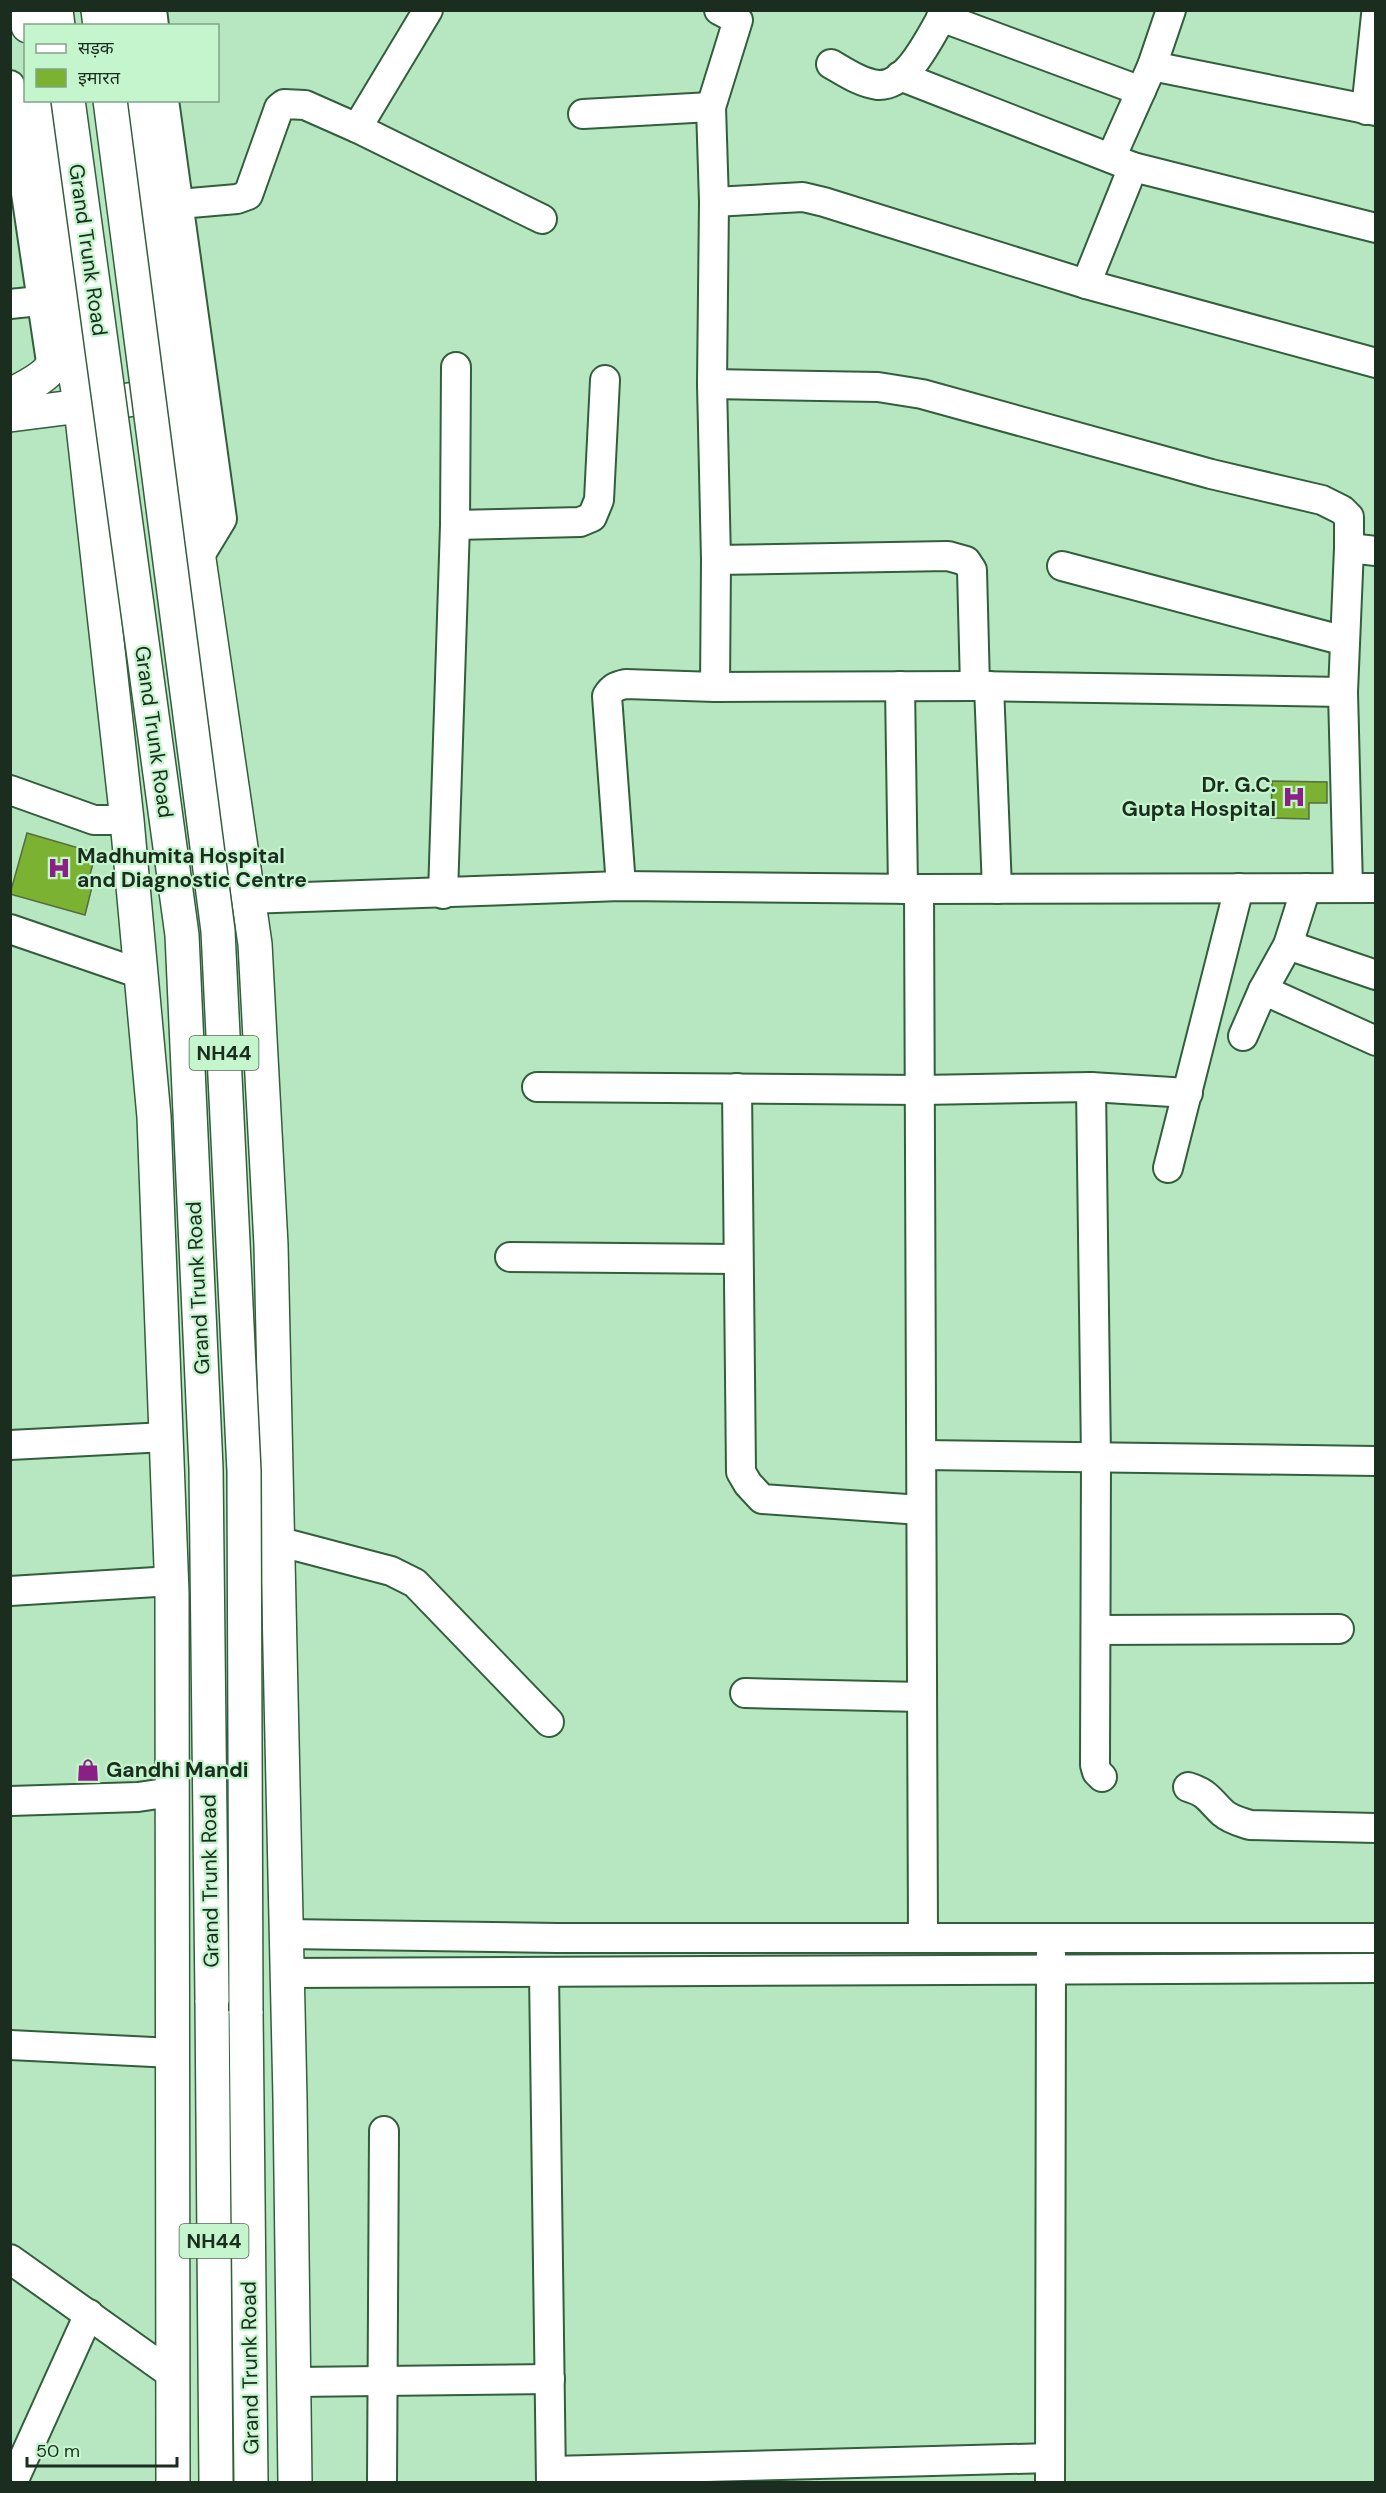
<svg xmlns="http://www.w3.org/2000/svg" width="1386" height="2493" viewBox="0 0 1386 2493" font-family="'DM Sans','Noto Sans Devanagari',sans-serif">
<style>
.building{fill:#7bb232;stroke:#566d3f;stroke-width:1.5}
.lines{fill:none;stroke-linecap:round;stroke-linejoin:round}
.minor-casing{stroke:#325e3c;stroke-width:32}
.major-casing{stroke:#325e3c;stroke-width:36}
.highway-casing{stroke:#325e3c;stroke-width:36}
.minor{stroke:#fff;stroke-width:28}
.major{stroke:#fff;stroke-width:33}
.highway{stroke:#fff;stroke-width:33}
.highway-bridge-casing{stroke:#325e3c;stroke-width:36;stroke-linecap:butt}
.highway-bridge{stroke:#fff;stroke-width:33}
.labels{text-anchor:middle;stroke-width:4.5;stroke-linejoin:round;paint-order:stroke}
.shield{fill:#c4f5cd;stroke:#4d6952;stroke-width:1.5}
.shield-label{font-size:20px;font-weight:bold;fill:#1a2d1e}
.street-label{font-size:21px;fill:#1a2d1e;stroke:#c4f5cd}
.poi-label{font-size:21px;font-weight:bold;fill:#1a2d1e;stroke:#c4f5cd;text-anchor:start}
</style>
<rect width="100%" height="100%" fill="#b7e7c0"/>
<!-- building -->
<g class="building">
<polygon points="1272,781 1327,782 1327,803 1309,803 1309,819 1271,818"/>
<polygon points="27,833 96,853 87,885 92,887 85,915 10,894"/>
</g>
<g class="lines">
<!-- minor casing -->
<g class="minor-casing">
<g id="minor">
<polyline points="152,10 154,26"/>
<polyline points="941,17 1141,91"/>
<path d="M831,64C845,72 861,83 878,85C909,87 932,32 946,10"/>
<polyline points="1152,66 1376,111"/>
<polyline points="900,76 1133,167 1376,228"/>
<polyline points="10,85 52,369"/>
<polyline points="164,100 222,519 199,557"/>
<polyline points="1366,110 1376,15"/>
<polyline points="583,114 711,107"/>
<polyline points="357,128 428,10"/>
<polyline points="1111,158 1152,66 1171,10"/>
<polyline points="714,202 803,197 824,202 1086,284 1376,363"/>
<polyline points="153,215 179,204 237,199 248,195 279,108 284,104 305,105 357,128 542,219"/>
<polyline points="1086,284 1133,167"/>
<polyline points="10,304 59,299"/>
<polyline points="712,384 878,387 922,394 1211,474 1322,500 1342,510 1349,517 1349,548 1343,692 1348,888"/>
<polyline points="455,525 580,522 592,517 599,500 605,380"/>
<polyline points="1349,548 1376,551"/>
<polyline points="716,560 948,556 966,561 972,570 975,686"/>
<polyline points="1062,566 1345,641"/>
<polyline points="900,686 903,889"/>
<polyline points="989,686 997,889"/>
<polyline points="715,687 716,560 712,384 714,202 711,107 738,20 719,10"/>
<polyline points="10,790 94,820 127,820"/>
<path d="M621,886L607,696C612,688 616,686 626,684L715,687L975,686L1343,692"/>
<polyline points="919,889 923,1938"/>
<polyline points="443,894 455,525 456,367"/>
<polyline points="248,899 621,886 919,889 1376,888"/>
<polyline points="10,929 141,974"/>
<polyline points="1288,945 1376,975"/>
<polyline points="1263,990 1376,1041"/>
<polyline points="1243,1036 1263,990 1288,945 1306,888"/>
<polyline points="537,1087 921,1090 1091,1087 1188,1093"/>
<polyline points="1091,1087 1096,1458 1095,1765 1097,1772 1102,1777"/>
<polyline points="737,1088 741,1472 748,1484 762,1499 921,1510"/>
<polyline points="1168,1168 1239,888"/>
<polyline points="510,1257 738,1259"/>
<polyline points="10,1445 166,1437"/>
<polyline points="922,1455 1376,1461"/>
<polyline points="277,1541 391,1571 415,1583 549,1722"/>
<polyline points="10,1591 172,1581"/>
<polyline points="1096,1630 1339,1629"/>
<polyline points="745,1693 922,1697"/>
<path d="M1188,1787C1208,1793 1209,1800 1223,1813C1231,1820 1241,1822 1250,1825L1376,1828"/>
<polyline points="10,1801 138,1797 172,1792"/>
<polyline points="286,1934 558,1938 1376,1938"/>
<polyline points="544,1972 551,2482"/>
<polyline points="287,1973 1376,1968"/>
<polyline points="10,2045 173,2053"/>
<polyline points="10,2259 173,2375"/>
<polyline points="294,2382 550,2379"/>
<polyline points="551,2471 1050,2458"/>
<polyline points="13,2482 89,2314"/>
<polyline points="382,2482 384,2131"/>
<polyline points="1050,2482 1051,1954"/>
</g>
</g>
<!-- major casing -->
<g class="major-casing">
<polyline id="major" points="10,415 175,394"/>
</g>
<!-- highway casing -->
<g class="highway-casing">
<g id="highway">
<polyline points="26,10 28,26"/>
<polyline points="56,10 58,26"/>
<polyline points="98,10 100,26"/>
<polyline points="127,10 129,26"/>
<polyline points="40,100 53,189 62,298 81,408 127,820 154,1117 172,1593 173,2482"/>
<polyline points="138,100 175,394 255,944 271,1245 290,2099 295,2482"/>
<path d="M10,395C43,379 55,371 68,337"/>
<polyline points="212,2000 216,2482"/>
<polyline points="246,2011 251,2482"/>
</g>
</g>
<!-- minor -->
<use href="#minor" class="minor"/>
<!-- major -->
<use href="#major" class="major"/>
<!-- highway -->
<use href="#highway" class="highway"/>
<!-- highway-bridge casing -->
<g class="highway-bridge-casing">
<g id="highway-bridge">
<polyline points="68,100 182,935 206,1468 212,2000"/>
<polyline points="110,100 218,931 244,1471 246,2011"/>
</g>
</g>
<!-- highway-bridge -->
<use href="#highway-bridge" class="highway-bridge"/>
</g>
<!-- icons -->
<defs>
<g id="hospital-bare" transform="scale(1.8)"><path d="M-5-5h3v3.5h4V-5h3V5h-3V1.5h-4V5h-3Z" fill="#8a2085" stroke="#c4f5cd" stroke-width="2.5" paint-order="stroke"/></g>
<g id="shop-bare" transform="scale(1.8)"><path d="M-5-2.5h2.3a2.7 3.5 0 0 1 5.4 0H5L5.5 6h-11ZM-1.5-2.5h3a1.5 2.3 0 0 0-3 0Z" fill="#8a2085" stroke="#c4f5cd" stroke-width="2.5" paint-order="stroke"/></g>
</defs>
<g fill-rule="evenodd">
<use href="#hospital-bare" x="1294" y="797"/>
<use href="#hospital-bare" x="59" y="868"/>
<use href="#shop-bare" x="88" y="1770"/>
</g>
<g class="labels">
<!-- shield labels -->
<g class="shield">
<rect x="189.5" y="1036" width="69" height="34" rx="4.5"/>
<rect x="179.5" y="2224" width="69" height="34" rx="4.5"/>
</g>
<g class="shield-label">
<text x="224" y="1060">NH44</text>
<text x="214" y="2248">NH44</text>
</g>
<!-- street labels -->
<g class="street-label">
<text transform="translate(88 250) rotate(82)" y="7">Grand Trunk Road</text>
<text transform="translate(154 732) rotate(82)" y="7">Grand Trunk Road</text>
<text transform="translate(198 1288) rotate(-93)" y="7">Grand Trunk Road</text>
<text transform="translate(210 1881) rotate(-91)" y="7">Grand Trunk Road</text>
<text transform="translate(250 2368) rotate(-91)" y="7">Grand Trunk Road</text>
</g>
<!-- poi labels -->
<g class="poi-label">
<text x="1276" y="792" text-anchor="end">Dr. G.C.<tspan x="1276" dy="24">Gupta Hospital</tspan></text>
<text x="77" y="863">Madhumita Hospital<tspan x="77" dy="24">and Diagnostic Centre</tspan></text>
<text x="106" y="1777">Gandhi Mandi</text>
</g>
</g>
<!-- border -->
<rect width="1386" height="2493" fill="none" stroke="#1a2d1e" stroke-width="24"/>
<!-- legend -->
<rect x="24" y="24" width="195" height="78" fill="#c4f5cd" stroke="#80a587" stroke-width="1.5"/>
<rect x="36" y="44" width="30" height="9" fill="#ffffff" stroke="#80a587" stroke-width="1.5"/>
<text x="78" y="54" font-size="18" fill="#1a2d1e">सड़क</text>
<rect x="36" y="69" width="30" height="18" fill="#7bb232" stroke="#80a587" stroke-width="1.5"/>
<text x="78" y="84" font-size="18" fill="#1a2d1e">इमारत</text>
<!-- scale -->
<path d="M27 2457v9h150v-9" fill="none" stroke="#1a2d1e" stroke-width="3"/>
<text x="36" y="2457" font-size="18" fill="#1a2d1e" stroke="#c4f5cd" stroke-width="4.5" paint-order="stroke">50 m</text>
</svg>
